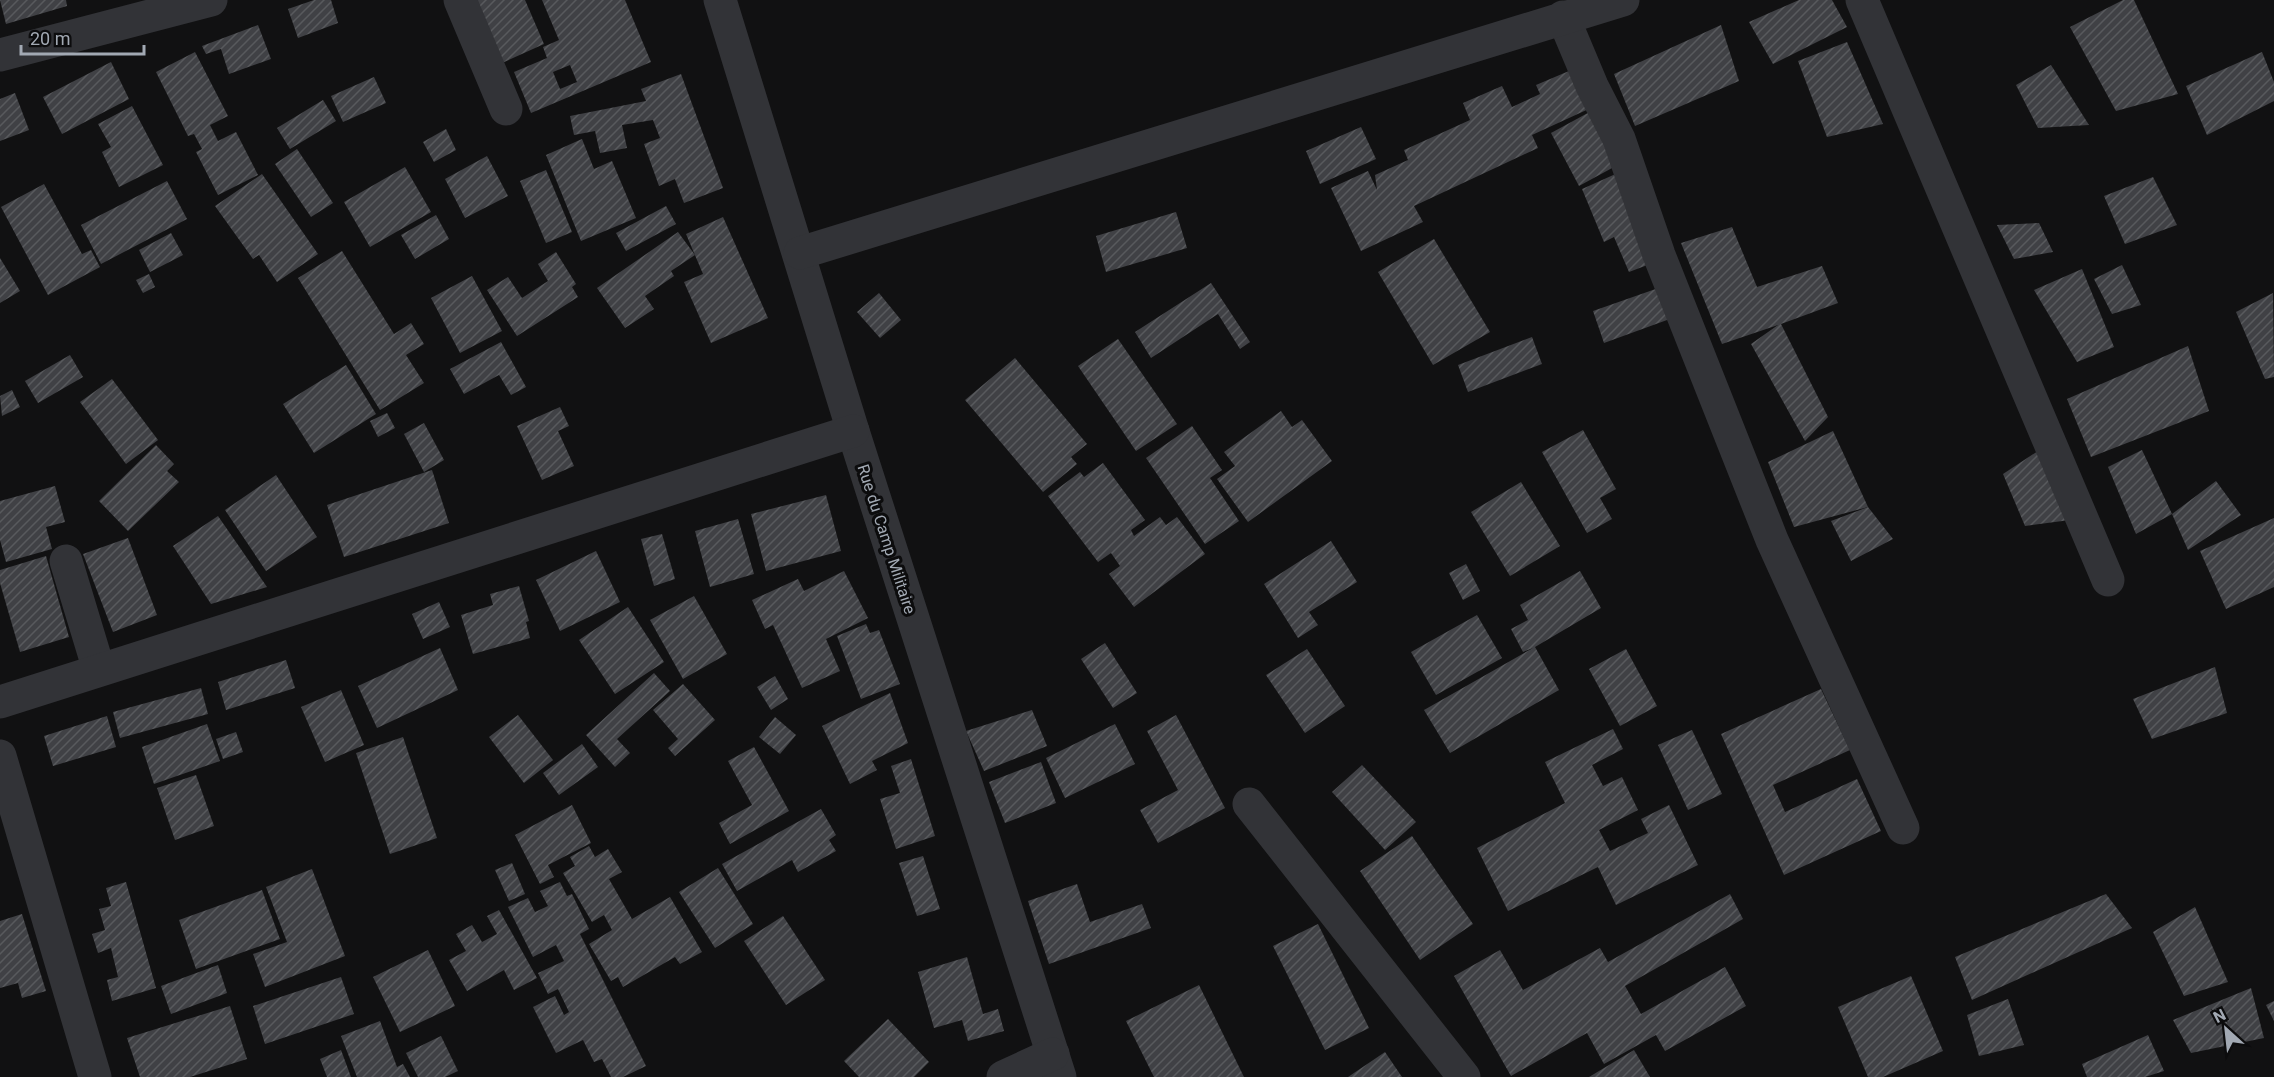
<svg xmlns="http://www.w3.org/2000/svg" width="2274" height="1077" viewBox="0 0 2274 1077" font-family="Roboto,sans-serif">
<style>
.building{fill:url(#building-hatch);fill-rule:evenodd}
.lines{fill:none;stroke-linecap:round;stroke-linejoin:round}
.minor{stroke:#323337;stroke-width:33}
.labels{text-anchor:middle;stroke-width:6;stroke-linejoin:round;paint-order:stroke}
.street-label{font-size:16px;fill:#a2a9b3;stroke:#0c0c0d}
</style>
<defs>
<pattern id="building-hatch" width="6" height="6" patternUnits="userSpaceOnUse" patternTransform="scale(1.5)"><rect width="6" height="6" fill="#404145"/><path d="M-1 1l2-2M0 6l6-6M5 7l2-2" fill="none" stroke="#585a5d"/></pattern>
</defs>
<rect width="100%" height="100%" fill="#111112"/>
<!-- building -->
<g class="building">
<polygon points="0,0 66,0 67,6 6,24"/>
<polygon points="314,0 331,0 338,23 298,38 288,9"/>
<polygon points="475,0 525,0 544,44 502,63"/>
<path d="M542,0H625L651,62L531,113L514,72L547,58L543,47L559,40ZM570,65L577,82L560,89L553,72Z"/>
<polygon points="1799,0 1832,0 1847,27 1773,64 1749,22"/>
<polygon points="2123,0 2134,0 2178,94 2116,111 2070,27"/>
<polygon points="258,25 271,59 229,74 221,49 206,54 202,46"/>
<polygon points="1721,25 1739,81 1635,126 1614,74"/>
<polygon points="1847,42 1883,124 1827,137 1798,61"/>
<polygon points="195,52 228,116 210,125 218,141 236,132 258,175 218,195 196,152 202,149 194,134 188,136 156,72"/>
<polygon points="2262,52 2274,82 2274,101 2207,135 2186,86"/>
<polygon points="111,62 129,99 62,134 43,97"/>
<polygon points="2051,65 2089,125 2038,128 2016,85"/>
<polygon points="1576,68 1593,107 1532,135 1538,148 1414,206 1423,222 1361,251 1331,188 1368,171 1377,190 1375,175 1408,160 1404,150 1470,120 1463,103 1502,86 1512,107 1540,94 1536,85"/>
<polygon points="681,74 723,188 684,203 675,179 659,186 644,144 660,138 653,120 622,125 627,148 600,153 595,131 574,135 570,116 646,101 641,89"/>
<polygon points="374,77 386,103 343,122 331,96"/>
<polygon points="15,93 29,130 0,141 0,99"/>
<polygon points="323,100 336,121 290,149 277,128"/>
<polygon points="132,106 163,165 119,187 102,152 111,147 98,124"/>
<polygon points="1597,108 1625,161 1579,186 1551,133"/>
<polygon points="1361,127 1376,159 1320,184 1306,151"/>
<polygon points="446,129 456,150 434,162 423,142"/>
<polygon points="582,139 594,169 612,161 636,218 581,241 546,155"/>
<polygon points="297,149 333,203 311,217 275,164"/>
<polygon points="487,156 508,196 465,218 445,179"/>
<polygon points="405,167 431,212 370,247 344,202"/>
<polygon points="546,170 572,232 546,243 520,181"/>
<polygon points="1620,172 1658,261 1629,272 1614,237 1604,242 1582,189"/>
<polygon points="262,174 318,254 277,282 259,255 253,259 215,206"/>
<polygon points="2153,177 2177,225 2125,244 2104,196"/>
<polygon points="167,181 187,219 101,264 81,225"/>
<polygon points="44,184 82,254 91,250 100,267 48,295 1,207"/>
<polygon points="666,206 676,224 626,251 616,233"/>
<polygon points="1176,212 1187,248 1106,272 1096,236"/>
<polygon points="436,215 449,239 415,259 401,235"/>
<polygon points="723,217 768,318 711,343 684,282 703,274 686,234"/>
<polygon points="2039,223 2053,252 2014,259 1997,225"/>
<polygon points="1732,227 1757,287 1822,266 1838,303 1781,324 1828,417 1805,441 1751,344 1778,325 1722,344 1681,243"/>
<polygon points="678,232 695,255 671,271 674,276 645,296 654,309 625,328 597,288"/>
<polygon points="171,233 183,255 150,272 139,250"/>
<polygon points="1434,239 1490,332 1433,365 1378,272"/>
<polygon points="342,251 394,334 411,323 424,344 406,355 424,383 380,410 298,278"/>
<polygon points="556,252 576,284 572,287 578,297 517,336 487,290 508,277 522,298 548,281 538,264"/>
<polygon points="0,258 20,291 0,303"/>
<polygon points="2122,265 2141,305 2112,314 2094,279"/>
<polygon points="2082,269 2114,347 2077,362 2034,290"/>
<polygon points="149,274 155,287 143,293 136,280"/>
<polygon points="472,276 502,331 460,353 431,298"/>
<polygon points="1211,283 1250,342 1240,349 1218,314 1151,358 1135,332"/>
<polygon points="1667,285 1678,316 1604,343 1593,311"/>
<polygon points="879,293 901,320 880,338 857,312"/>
<polygon points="2273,293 2274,377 2265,379 2236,312"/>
<polygon points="1532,337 1542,364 1468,392 1458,365"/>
<polygon points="1118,339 1177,424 1136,451 1078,366"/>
<polygon points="501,342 526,387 511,395 499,375 464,394 450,369"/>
<polygon points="2188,346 2209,411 2091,457 2067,399"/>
<polygon points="70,355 83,377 38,403 25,381"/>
<polygon points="1015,358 1087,444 1071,457 1077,464 1043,492 965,400"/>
<polygon points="346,365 376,414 314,453 283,404"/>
<polygon points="112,379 158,440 126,464 80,402"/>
<polygon points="12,390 20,407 2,416 0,396"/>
<polygon points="560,407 569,426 558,431 574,466 542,480 517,426"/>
<polygon points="1281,411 1292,427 1302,420 1332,461 1248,522 1217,479 1235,466 1224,452"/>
<polygon points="387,413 395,428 378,437 370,421"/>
<polygon points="424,423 444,460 424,472 404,434"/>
<polygon points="1192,426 1222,470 1210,478 1239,521 1205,544 1146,458"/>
<polygon points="1583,430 1616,489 1600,498 1612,519 1587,533 1542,452"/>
<polygon points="1833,431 1868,507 1893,539 1851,561 1831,521 1868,507 1794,527 1768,462"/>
<polygon points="156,445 174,464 167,471 179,482 128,531 99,501"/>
<polygon points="2047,445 2070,520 2025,526 2003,474"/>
<polygon points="2142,450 2172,514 2216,481 2241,515 2188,550 2172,514 2136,534 2108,467"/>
<polygon points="1103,463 1145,520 1131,530 1134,536 1160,517 1166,525 1177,517 1205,554 1134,607 1109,574 1120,566 1111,553 1098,562 1048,496 1080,472 1084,477"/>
<polygon points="432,470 449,523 344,557 327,505"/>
<polygon points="276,475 317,537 266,571 225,510"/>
<polygon points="1521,482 1560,546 1510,576 1471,512"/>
<polygon points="55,486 65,522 46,527 52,549 6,562 0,540 0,501"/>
<polygon points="826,495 841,551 766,571 751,514"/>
<polygon points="218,516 267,587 211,604 173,546"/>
<polygon points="2274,518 2274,587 2226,609 2200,551"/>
<polygon points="738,519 754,574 710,587 695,531"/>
<polygon points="662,534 675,579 654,586 641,539"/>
<polygon points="128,538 157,615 113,632 83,554"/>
<polygon points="1331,541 1357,582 1309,612 1318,625 1298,638 1264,584"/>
<polygon points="596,551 620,602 560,631 536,580"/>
<polygon points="46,556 69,637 20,652 0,583 0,570"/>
<polygon points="1466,564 1480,591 1463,600 1449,573"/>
<polygon points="844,571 868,618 826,639 840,671 802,688 773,625 765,629 752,600 798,579 804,591"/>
<polygon points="1580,571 1601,608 1535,647 1559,690 1450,753 1424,710 1533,648 1523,652 1511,629 1528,620 1520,605"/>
<polygon points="519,586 529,621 526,622 530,638 473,654 461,615 493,605 490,594"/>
<polygon points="694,596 727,654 683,679 650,620"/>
<polygon points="439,602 450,627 423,639 412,614"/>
<polygon points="628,607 664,662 615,694 579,640"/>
<polygon points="1477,615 1502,658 1436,695 1411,652"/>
<polygon points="866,624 870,633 879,630 900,684 861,699 837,636"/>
<polygon points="1105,643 1137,693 1113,708 1081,659"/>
<polygon points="440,648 458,690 377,728 358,686"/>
<polygon points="1307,649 1345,706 1305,733 1266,675"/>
<polygon points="1626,649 1657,706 1620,726 1589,669"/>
<polygon points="286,660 295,688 226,710 218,682"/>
<polygon points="2215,667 2227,713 2152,739 2133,699"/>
<polygon points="654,673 670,691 617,739 630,753 615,767 586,735"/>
<polygon points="775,676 788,699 771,710 757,687"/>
<polygon points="683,684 715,720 675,756 668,748 678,739 653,710"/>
<polygon points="201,688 208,714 120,738 113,712"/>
<polygon points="1821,689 1850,750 1773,785 1785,812 1857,779 1881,831 1784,875 1721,734"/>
<polygon points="341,690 364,745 325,762 301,707"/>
<polygon points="890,693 908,743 872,761 877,770 850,784 822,726"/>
<polygon points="1032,710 1047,746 984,771 966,731"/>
<polygon points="518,715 553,760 524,783 489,737"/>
<polygon points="1176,715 1225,808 1158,843 1140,810 1178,790 1147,731"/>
<polygon points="107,716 116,747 53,766 44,736"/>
<polygon points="775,717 796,735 780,754 759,737"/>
<polygon points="207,724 220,761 154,784 142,747"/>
<polygon points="1115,724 1135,764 1065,798 1046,758"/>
<polygon points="1613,729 1623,749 1592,765 1603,786 1622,777 1638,810 1599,830 1610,851 1648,833 1641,819 1669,805 1698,865 1616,905 1598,867 1508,911 1477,848 1565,803 1545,762"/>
<polygon points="1692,730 1722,794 1688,810 1658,745"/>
<polygon points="236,732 243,752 223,759 216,739"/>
<polygon points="403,737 437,838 390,854 356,753"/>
<polygon points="582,744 598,767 559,795 543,773"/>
<polygon points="754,747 789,811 730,844 719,823 752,805 728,761"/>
<polygon points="911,759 935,836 896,849 880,799 900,793 891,766"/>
<polygon points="1041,762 1056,803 1005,823 989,782"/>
<polygon points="1362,765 1416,822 1385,850 1332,792"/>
<polygon points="196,775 214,826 175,840 157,788"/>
<polygon points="572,805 591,843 548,865 554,877 540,884 515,835"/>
<polygon points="821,809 836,835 829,840 836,851 798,872 792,860 737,891 722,864"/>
<polygon points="1412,836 1473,924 1420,960 1360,871"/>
<polygon points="589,846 595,857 608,849 622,872 609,879 632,919 670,897 702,952 680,964 675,957 623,987 618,977 611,981 589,944 612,930 604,915 592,922 563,873 575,866 570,857"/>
<polygon points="923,856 940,909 917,916 899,863"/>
<polygon points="512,863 525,894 509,901 495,870"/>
<polygon points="718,868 753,924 715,948 679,892"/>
<polygon points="312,869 345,956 265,987 253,954 287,942 266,887"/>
<polygon points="126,882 156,988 112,1001 107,980 118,977 111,948 98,953 92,934 105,930 99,909 111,906 106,888"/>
<polygon points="560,882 567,896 572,894 589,929 580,934 646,1066 623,1077 611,1077 602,1059 594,1062 583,1040 556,1053 533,1007 555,996 564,1015 569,1012 558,989 548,994 538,973 564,961 556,945 533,957 508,907 528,898 535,912 548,906 540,891"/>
<polygon points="1077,884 1090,922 1142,904 1151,928 1049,964 1028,901"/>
<polygon points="262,890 280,939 196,969 179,920"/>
<polygon points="1730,894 1743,919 1625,986 1641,1014 1725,967 1746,1006 1665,1051 1656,1035 1604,1064 1587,1033 1511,1076 1454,976 1500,950 1523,990 1600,948 1608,962"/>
<polygon points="2106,894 2132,928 1972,1000 1955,957"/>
<polygon points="2195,907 2228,982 2184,996 2153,932"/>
<polygon points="499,910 537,978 514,990 504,970 467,991 449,960 466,951 456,934 472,925 482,942 497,934 487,916"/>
<polygon points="22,914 46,991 22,998 18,983 0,988 0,921"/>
<polygon points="783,916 825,980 786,1005 744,941"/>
<polygon points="1318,924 1369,1028 1325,1050 1273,946"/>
<polygon points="428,950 455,1006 400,1032 373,977"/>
<polygon points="967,957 983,1014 998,1009 1004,1031 968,1041 962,1020 934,1028 918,972"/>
<polygon points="218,965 227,993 171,1014 161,986"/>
<polygon points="1911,976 1943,1051 1883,1077 1868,1077 1838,1007"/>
<polygon points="341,977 354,1014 265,1044 253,1006"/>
<polygon points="1199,985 1244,1077 1154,1077 1126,1021"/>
<polygon points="2251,988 2264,1038 2191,1053 2173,1020"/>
<polygon points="2008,999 2024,1045 1979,1056 1967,1015"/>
<polygon points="2274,1001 2274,1021 2266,1005"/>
<polygon points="230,1006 247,1059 190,1077 140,1077 127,1038"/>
<polygon points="888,1019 929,1062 914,1077 859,1077 844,1061"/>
<polygon points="380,1021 397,1067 403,1064 410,1077 357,1077 341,1036"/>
<polygon points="2148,1035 2164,1071 2145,1077 2087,1077 2082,1064"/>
<polygon points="441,1036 458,1071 445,1077 418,1077 406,1053"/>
<polygon points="341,1050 351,1077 327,1077 320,1059"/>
<polygon points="1634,1050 1650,1077 1589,1077"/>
<polygon points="1385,1052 1402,1077 1348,1077"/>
</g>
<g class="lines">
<!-- minor -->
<g class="minor">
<polyline points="460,0 506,109"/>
<polyline points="720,0 853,431 1060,1077"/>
<polyline points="1862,0 2108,580"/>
<polyline points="1563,17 1592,86 1619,139 1659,255 1772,540 1903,828"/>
<polyline points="0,55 211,0"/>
<polyline points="800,253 1623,0"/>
<polyline points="66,561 99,670"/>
<polyline points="0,702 853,431"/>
<polyline points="0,756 95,1077"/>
<polyline points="1249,804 1464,1077"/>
<polyline points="1003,1077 1053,1054"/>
</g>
</g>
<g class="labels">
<!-- street labels -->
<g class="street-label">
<text transform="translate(887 539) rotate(72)" y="6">Rue du Camp Militaire</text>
</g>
</g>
<!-- north arrow -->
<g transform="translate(2226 1029) rotate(333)" stroke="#0c0c0d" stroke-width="4.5" paint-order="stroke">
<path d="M0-4.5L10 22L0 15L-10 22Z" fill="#a2a9b3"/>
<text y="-9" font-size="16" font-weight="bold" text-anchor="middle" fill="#a2a9b3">N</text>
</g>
<!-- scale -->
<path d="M21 45v9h123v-9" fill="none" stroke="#a2a9b3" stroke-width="3"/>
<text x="30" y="45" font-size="18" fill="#a2a9b3" stroke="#0c0c0d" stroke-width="4.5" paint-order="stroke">20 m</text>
</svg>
